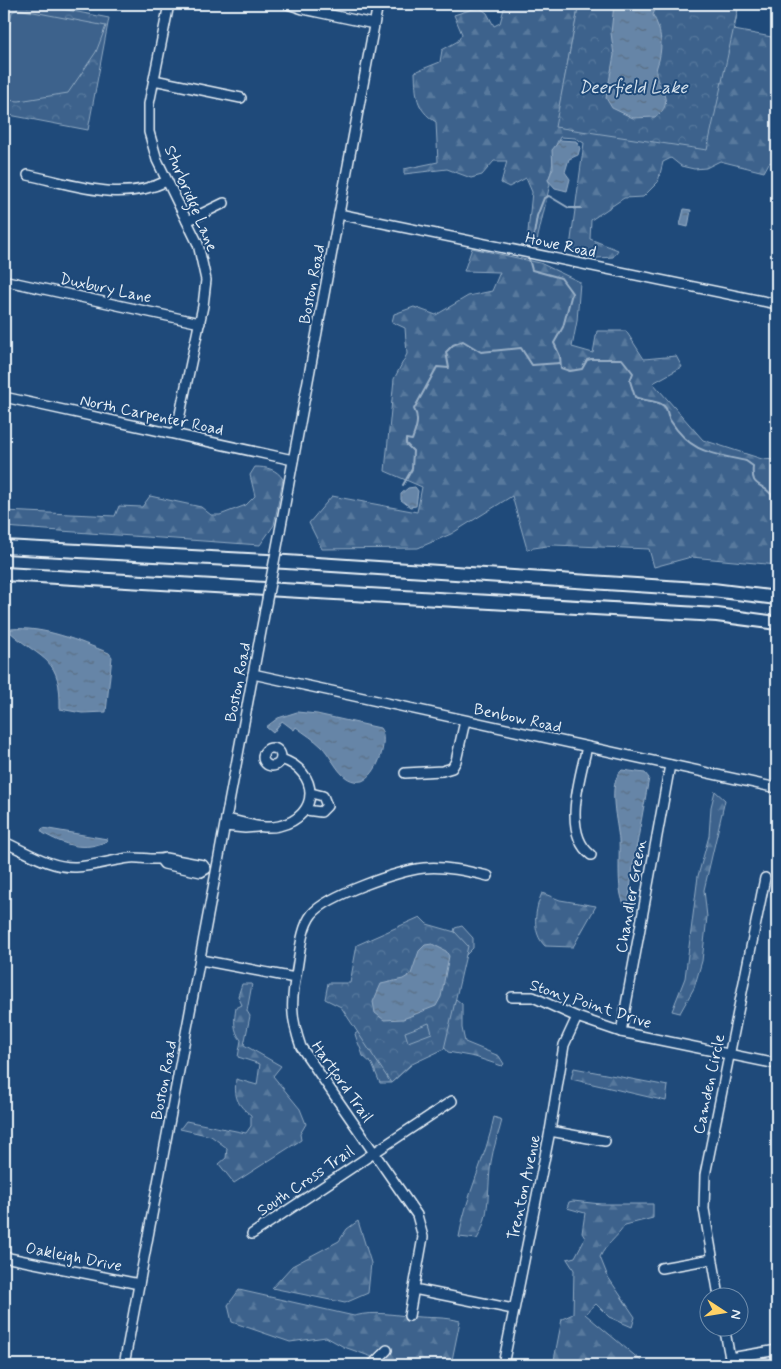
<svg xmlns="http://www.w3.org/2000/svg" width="781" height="1369" viewBox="0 0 781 1369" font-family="Mynerve,sans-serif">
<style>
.forest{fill:url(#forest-firs);stroke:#92aac2}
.park{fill:url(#park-crowns);stroke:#92aac2}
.pitch{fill:#3c628c;stroke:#92aac2}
.water{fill:url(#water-ripples);stroke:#9ab0c7}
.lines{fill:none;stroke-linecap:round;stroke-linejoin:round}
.stream{stroke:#9ab0c7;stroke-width:2}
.minor-casing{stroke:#e8f1f8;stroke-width:12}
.highway-casing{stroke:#e8f1f8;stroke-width:16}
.minor{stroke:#1f4a7a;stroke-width:9}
.highway{stroke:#1f4a7a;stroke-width:12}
.minor-bridge-casing{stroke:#e8f1f8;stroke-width:12;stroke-linecap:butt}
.minor-bridge{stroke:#1f4a7a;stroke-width:9}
.labels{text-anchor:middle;stroke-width:4;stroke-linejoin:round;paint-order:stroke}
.street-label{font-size:16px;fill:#e8f1f8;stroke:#1f4a7a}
.water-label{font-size:18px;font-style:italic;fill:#d4e1ec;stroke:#1f4a7a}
</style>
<defs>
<pattern id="forest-firs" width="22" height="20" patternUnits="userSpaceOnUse" patternTransform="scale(1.25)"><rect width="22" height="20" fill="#3c628c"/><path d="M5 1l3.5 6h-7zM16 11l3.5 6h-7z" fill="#58799d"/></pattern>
<pattern id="park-crowns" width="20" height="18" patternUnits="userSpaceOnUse" patternTransform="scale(1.25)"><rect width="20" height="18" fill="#3c628c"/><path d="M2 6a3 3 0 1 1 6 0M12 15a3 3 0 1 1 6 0" fill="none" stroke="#58799d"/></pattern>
<pattern id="water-ripples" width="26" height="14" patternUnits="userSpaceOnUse" patternTransform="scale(1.25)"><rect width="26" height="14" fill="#6685a7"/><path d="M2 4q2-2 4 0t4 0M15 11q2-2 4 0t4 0" fill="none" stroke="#596d82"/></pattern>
</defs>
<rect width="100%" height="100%" fill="#1f4a7a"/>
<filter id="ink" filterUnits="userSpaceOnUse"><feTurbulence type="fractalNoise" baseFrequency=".02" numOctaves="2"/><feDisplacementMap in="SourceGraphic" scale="10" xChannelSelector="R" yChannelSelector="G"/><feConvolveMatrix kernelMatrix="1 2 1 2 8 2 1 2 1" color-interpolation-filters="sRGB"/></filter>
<g filter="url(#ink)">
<!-- forest -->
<g class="forest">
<path d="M503,4H579L559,108L739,4L734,30L777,38V161L769,163L764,172L720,161L706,168L694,169L681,166L671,158L663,162L658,182L643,197L624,198L591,220L590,239L618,250L613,257L582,259L570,247L584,143L575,138L560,137C550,153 556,163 548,180L550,184L536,245L527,242L532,192L526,178L509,187L501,183L507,161H494L482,175L471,178L447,169L404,174V169L438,162L436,122C415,109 416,94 415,72L440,62L442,50L458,41L462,34L454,15L479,7L487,13L494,26L500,23L505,5Z"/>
<polygon points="472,248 540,263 580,282 577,321 572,347 593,353 597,331 626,331 644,359 676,356 682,367 653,383 703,440 762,459 777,460 777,565 691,557 654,567 649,549 554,545 527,549 512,496 451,534 418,548 322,549 309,523 332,496 417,512 422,487 385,471 394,379 407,354 405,328 392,322 394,314 414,307 436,315 468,296 492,291 500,272 464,271"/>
<path d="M255,467C267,467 276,469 283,479L274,525L260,545L4,527V511L115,516L119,506L142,507L150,496L201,507L211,515H220L246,505L255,496L250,475Z"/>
<polygon points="715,791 725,800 704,890 707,917 702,961 694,988 680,1013 672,1011 685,978 698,876 709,836 711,807"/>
<path d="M542,893L560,900L596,906L573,947L545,946C531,932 535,909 542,893Z"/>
<polygon points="462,926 473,938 473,948 455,966 452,938 455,928"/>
<path d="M242,984H252L247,1011L250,1016L244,1045L281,1066L273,1076L300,1109L306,1124L300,1134L301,1140L234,1183L219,1164L226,1158L227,1148L211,1136L180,1129L186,1121L246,1133L251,1126V1115C237,1105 234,1097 236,1079L257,1085L260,1064L238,1057L241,1040C233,1031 234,1019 236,1008L242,1005L238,996Z"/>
<polygon points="456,999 462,1004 462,1028 465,1042 499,1056 504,1064 502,1066 475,1057 448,1052 437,1038 451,1003"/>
<path d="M358,1032L411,1065L391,1083H380L372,1064L363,1056C361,1048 357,1042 355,1034Z"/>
<polygon points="574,1068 668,1086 666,1101 571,1079"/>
<path d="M494,1117L502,1120C499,1133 493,1148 491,1162C487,1189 491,1215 477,1239L459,1237C466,1195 486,1158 494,1117Z"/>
<path d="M573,1201L601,1204H653V1218L625,1225C617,1238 606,1244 600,1257L608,1277L635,1317L632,1327L609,1317L596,1304L585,1314L646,1365H553L562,1319L573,1314L574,1270L567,1259L575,1257L585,1238L582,1233L585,1213L567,1208L569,1202Z"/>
<polygon points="358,1221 371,1263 368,1293 345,1303 272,1288 292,1266 339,1241 347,1229"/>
<path d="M239,1290L354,1316C377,1310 397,1316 420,1317C434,1318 446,1317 460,1321L451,1365H395L344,1347L326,1337L290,1342L232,1322L228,1305Z"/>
</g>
<!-- park -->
<g class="park">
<polygon points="4,4 62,4 62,9 109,18 88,130 4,114"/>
<polygon points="579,4 739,4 707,150 555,127"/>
<polygon points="420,917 427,924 455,932 468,946 444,1049 410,1065 391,1083 341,1007 325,999 328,983 350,983 357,945"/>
</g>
<!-- pitch -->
<g class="pitch">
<polygon points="18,9 106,26 96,52 68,93 19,101 4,100 4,54 12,12"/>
<polygon points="429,1023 432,1033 408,1042 405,1032"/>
</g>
<!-- water -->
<g class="water">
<path d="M614,4H657L653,15C661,30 663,43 659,60C658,64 656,68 656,72C656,88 678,102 655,117L633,118L612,108L606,98L614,55L611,33Z"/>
<polygon points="560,140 576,141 580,148 578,155 569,159 565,172 570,179 567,191 555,188 548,180 553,168 552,150"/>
<polygon points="684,209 691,210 688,227 680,225"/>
<polygon points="415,487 418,491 416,506 410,507 401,500 401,494 408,488"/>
<path d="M11,629C44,626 79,641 109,653L112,657L106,712L82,713L60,709C61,657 44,662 10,632Z"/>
<path d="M297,712L317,714L380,728L382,731C387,746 377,775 362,781C341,785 334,759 322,747C314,739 305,734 296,727L294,730L282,721L273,733L266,727L278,718Z"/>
<path d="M622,770L645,773L649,778L633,866L628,905L626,906C616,897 620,856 619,841C618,823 606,784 622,770Z"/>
<path d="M43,828L107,839V841C84,852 64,845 43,833L41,830Z"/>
<polygon points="432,944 446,951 449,956 441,997 436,1006 403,1019 384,1020 375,1013 373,1002 381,984 403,979 411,974 419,951 425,945"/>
</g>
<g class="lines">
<!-- stream -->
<g class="stream">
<polyline points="532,247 537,216 544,198 549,196 569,208 581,208"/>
<path d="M529,259L532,270L561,278L572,293L563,327L554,343L560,356L561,368L570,371L582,369L587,360L591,359H622L633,373L630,381L635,397C643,401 653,400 661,404C669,408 666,414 670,420C691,453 710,453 746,461L753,466C751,488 759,481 771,494C773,497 775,501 777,505"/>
<path d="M403,485L412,469L413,451L406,444V439L412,440C416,429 420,419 414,409L437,367L449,368L446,352L453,345L463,341L481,352L521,348L532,365L560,363"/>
</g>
<!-- minor casing -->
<g class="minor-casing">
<g id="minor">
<polyline points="169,4 149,104 149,132 157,160 198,244 206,280 203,306 176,433"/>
<polyline points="288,4 303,9 374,24"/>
<polyline points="154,80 241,98"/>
<path d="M28,175C75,185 121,203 167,181"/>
<polyline points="339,214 777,304"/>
<polyline points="187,221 224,203"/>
<polyline points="7,281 200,323"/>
<polyline points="4,397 293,460"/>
<polyline points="280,531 378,4"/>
<polyline points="253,674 777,788"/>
<path d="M587,747C580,777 562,833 591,855"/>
<circle cx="272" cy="757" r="9"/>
<polyline points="405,773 442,771 452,768 456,761 465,721"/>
<polyline points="306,810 321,812 327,806 323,796 311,793"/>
<path d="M226,819C244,822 261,830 279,826C321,816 319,771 281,759"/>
<polyline points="225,826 245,828 257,827"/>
<path d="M4,842C27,852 50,868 76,867C95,866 112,860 130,858C141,857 155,861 165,858L203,865L206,869L201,872L164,864L160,859"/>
<polyline points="201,960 295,978"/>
<polyline points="512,997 533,997 577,1017 621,1032 777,1064"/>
<polyline points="621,1032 670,765"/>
<polyline points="550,1131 605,1141"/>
<polyline points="252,1234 452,1101"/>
<polyline points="4,1257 139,1284"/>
<polyline points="661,1268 712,1259"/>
<polyline points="414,1289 513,1309"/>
<polyline points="719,1296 704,1209 705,1175 765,878"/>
<path d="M409,1316L423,1237L417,1215L301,1047C290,1016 291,1000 297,969C300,952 301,928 312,914C328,895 398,871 424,868C445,866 467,871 488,876"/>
<polyline points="724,1326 730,1358 777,1350"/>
<polyline points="124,1365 265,610"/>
<polyline points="372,1365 387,1350"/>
<polyline points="503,1365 550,1131 564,1045 577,1017"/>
</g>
</g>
<!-- highway casing -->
<g class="highway-casing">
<g id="highway">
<polyline points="4,547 286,562 713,590 777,598"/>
<polyline points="4,574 717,615 777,623"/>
</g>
</g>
<!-- minor -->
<use href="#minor" class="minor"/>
<!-- highway -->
<use href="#highway" class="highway"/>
<!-- minor-bridge casing -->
<g class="minor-bridge-casing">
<polyline id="minor-bridge" points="265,610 280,531"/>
</g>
<!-- minor-bridge -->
<use href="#minor-bridge" class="minor-bridge"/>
</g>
</g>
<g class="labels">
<!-- street labels -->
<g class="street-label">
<text transform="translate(192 198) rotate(67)" y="6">Sturbridge Lane</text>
<text transform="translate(561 244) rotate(12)" y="6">Howe Road</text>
<text transform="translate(311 284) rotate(-79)" y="6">Boston Road</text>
<text transform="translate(106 287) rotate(12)" y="6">Duxbury Lane</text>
<text transform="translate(152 414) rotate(12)" y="6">North Carpenter Road</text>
<text transform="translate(237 682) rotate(-79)" y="6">Boston Road</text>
<text transform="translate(518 717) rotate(12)" y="6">Benbow Road</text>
<text transform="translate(630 896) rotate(-80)" y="6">Chandler Green</text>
<text transform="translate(591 1003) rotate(18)" y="6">Stony Point Drive</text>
<text transform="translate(163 1080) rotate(-79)" y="6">Boston Road</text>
<text transform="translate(343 1081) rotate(55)" y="6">Hartford Trail</text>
<text transform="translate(708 1084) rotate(-78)" y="6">Camden Circle</text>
<text transform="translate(305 1180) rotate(-34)" y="6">South Cross Trail</text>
<text transform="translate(523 1187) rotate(-78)" y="6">Trenton Avenue</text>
<text transform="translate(74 1256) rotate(11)" y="6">Oakleigh Drive</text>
</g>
<!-- water labels -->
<g class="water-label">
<text x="633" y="93">Deerfield Lake</text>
</g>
</g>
<!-- margin -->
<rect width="781" height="1369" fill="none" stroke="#1f4a7a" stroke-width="20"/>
<rect x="10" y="10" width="761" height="1349" fill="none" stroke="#e8f1f8" stroke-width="2" filter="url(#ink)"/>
<!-- north arrow -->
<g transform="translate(724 1312) rotate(102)"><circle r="24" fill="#1f4a7a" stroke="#6f8dac"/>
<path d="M0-4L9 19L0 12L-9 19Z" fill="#ffd166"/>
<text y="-8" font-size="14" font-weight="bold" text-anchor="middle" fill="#e8f1f8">N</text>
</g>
</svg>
